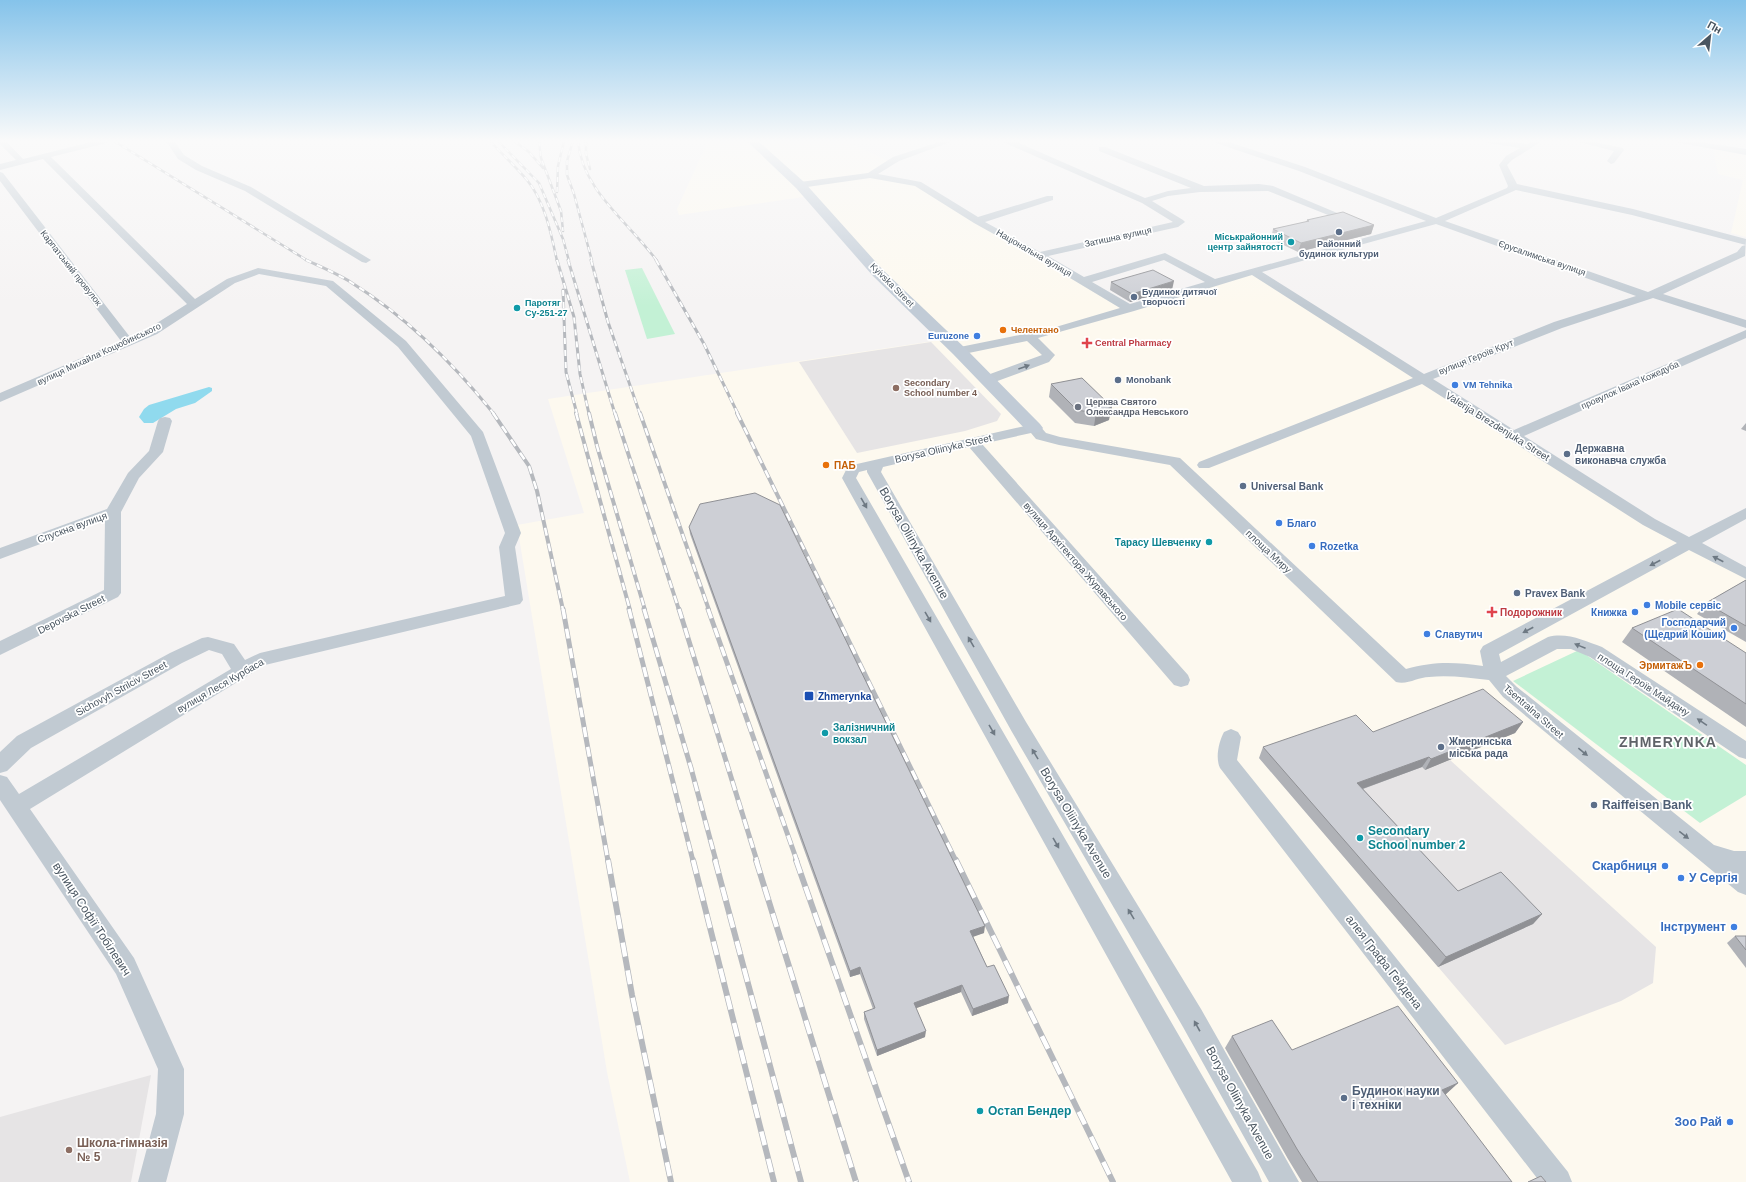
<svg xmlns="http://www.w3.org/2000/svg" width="1746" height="1182" viewBox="0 0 1746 1182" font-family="Arial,sans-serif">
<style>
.commercial{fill:#fdf9ef}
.education{fill:#e6e4e5}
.green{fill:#c3f1d5}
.water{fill:#90daee}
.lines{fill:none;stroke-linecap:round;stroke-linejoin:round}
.street{fill:#c1cad2;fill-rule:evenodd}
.secondary{fill:#c1cbd6;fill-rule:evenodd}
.rail-far4-casing{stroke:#b5b8bd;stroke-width:2.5}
.rail-far3-casing{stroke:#b5b8bd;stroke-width:3}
.rail-far2-casing{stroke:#b5b8bd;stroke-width:4}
.rail-far1-casing{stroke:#b5b8bd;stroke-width:5}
.rail-casing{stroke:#b5b8bd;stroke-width:6}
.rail-far4{stroke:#fff;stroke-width:1.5;stroke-dasharray:5;stroke-linecap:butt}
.rail-far3{stroke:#fff;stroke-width:2;stroke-dasharray:6;stroke-linecap:butt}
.rail-far2{stroke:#fff;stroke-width:2.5;stroke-dasharray:8;stroke-linecap:butt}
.rail-far1{stroke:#fff;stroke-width:3.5;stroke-dasharray:10;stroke-linecap:butt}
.rail{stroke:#fff;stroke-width:4.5;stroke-dasharray:14;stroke-linecap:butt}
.wall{fill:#b0b2b7}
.shaded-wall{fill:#909195}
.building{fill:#cdcfd5;stroke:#909195}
.oneway{fill:#6e7983}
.service-dot{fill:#5c6f8a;stroke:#fff;stroke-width:1.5}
.culture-dot{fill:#0f9aa8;stroke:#fff;stroke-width:1.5}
.food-dot{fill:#e8710a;stroke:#fff;stroke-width:1.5}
.shop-dot{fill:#3f7fe0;stroke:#fff;stroke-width:1.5}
.health-dot{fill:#e0444e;stroke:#fff;stroke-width:1.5}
.education-dot{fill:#8d6e63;stroke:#fff;stroke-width:1.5}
.worship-dot{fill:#6b7280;stroke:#fff;stroke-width:1.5}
.transit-dot{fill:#1a4fb4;stroke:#fff;stroke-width:1.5}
.labels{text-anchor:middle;stroke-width:3.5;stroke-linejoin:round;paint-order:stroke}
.far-street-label{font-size:9px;fill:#4a5661;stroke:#fff}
.far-culture-label{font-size:9px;font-weight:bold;fill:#0d838f;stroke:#fff;text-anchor:end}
.far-service-label{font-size:9px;font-weight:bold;fill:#4e5e75;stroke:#fff;text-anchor:start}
.far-food-label{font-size:9px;font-weight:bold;fill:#c56008;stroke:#fff;text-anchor:start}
.far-shop-label{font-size:9px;font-weight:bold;fill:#366cbe;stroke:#fff;text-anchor:end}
.far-health-label{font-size:9px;font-weight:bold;fill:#be3a42;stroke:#fff;text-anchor:start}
.far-education-label{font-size:9px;font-weight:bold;fill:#785e54;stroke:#fff;text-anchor:start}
.far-worship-label{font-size:9px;font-weight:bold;fill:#5b616d;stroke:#fff;text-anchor:start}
.street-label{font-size:10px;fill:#4a5661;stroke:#fff}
.service-label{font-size:10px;font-weight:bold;fill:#4e5e75;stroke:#fff;text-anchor:start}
.food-label{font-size:10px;font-weight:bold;fill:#c56008;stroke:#fff;text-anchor:start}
.shop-label{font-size:10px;font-weight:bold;fill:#366cbe;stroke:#fff;text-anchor:start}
.culture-label{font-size:10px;font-weight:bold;fill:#0d838f;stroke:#fff;text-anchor:end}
.health-label{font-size:10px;font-weight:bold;fill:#be3a42;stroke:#fff;text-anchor:start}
.transit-label{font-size:10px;font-weight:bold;fill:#164399;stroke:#fff;text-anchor:start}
.near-street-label{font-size:12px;fill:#4a5661;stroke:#fff}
.near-service-label{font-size:12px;font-weight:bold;fill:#4e5e75;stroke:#fff;text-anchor:start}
.near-culture-label{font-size:12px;font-weight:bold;fill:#0d838f;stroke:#fff;text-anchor:start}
.near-shop-label{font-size:12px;font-weight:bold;fill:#366cbe;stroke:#fff;text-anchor:end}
.near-education-label{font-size:12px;font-weight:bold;fill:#785e54;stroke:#fff;text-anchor:start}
.district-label{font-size:14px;font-weight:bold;letter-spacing:1px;fill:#5f6368;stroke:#fff}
</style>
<rect width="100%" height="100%" fill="#f5f3f3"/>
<!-- commercial -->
<g class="commercial">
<polygon points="708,141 752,141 756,145 782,141 845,141 891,162 870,174 908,181 1130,309 1253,271 1649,522 1746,574 1746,1182 630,1182 607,1072 517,525 584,513 548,399 947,339 810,196 679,215 677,209"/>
<polygon points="1713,148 1746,154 1746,237 1731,233 1743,180 1718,174"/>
</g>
<!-- education -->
<g class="education">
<polygon points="931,342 1001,414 997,421 965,431 857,453 799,362"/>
<polygon points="1351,726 1367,742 1388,734 1425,770 1450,760 1656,947 1653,983 1621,1001 1505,1045 1259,758"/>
<polygon points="151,1075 131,1182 0,1182 0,1117"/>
</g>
<!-- green -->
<g class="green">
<polygon points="642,268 675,334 647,339 625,270"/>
<polygon points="1579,650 1746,765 1746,795 1700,823 1513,681"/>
</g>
<!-- water -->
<polygon class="water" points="209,387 212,388 212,391 195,403 176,409 153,423 144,423 139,417 144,409 149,405"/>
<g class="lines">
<!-- street -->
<g class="street">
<polygon points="0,141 6,141 23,159 95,141 108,141 107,143 51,157 195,299 227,279 258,268 333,281 406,341 483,432 521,533 515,547 523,600 520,604 265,665 30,809 134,958 184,1069 184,1114 166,1182 138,1182 156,1114 158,1069 116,974 0,800 0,775 7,777 19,794 231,669 222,654 209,650 182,663 31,748 7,771 0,773 0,752 17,736 170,653 202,638 208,637 234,644 245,660 260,653 505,596 499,547 505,533 471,436 398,347 326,286 259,274 235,283 157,334 0,402 0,393 121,341 0,181 0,172 3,173 130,337 149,328 187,304 43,159 0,170 0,164 16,160 0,144"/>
<polygon points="166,141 174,141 184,155 202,166 251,187 371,260 366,263 362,262 245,191 196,170 178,159"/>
<path d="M942,141H953L899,161L878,174L921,182L978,217L1047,196H1053V200L985,222L1040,252L1173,222L1142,203L1005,143L1004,141H1014L1145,198L1168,191L1191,188L1099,151V147H1105L1204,186L1259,184L1273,186L1361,223L1359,225H1353L1268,191L1200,192L1168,196L1152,201L1183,220L1185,222L1178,227L1048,256L1084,277L1165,253L1215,279L1426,221L1299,171L1216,143L1215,141H1226L1305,167L1436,218L1507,188L1508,186L1499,165L1506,156L1520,148L1488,143L1484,141H1504L1527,144L1533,141H1542L1512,160L1507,165L1517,184L1633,209L1746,239L1745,256L1663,294L1746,320V328L1653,298L1562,328L1433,379L1514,430L1746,330V338L1524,436L1655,519L1689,537L1746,508V519L1702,543L1746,567V579L1689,550L1499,654L1501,662L1548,637C1567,632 1585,641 1602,647L1746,741V759L1739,757L1590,657L1571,649H1557L1506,676L1517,687L1714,845L1734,851H1746V895L1738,892L1503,697L1489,680C1469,678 1450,675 1429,677C1418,677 1408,685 1396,682L1170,465L1059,445L1036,439L1031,433L982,444L1188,675L1190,680L1188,685L1181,687L1174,685L969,447L883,467L881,472L1026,722L1201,1009L1299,1182H1269L1183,1027L1012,732L867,472V470L859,472L856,478L1258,1172L1262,1182H1232L842,478L848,466L1034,424L1039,425L1046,433L1060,437L1180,458L1406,669C1434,661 1455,662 1483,666L1480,651L1483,646L1677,543L1643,525L1422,384L1209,468H1199L1197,465L1199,462L1413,378L1252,275L1134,311L1038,338L1055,355L1049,362L992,383H982L981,380L982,377L1042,355L1027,341L959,355L955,354L953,351L955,348L1049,329L1120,308L1035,257L974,223L915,186L870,178L800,188L795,185L800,182L868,173L893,157ZM1516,190L1632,215L1746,245L1742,246L1737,252L1648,292L1445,221ZM1436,224L1636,296L1554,322L1424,374L1262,272ZM1164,260L1205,282L1130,304L1092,282Z"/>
<polygon points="1575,141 1589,141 1623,148 1624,150 1614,163 1611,164 1607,161 1614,151"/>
<polygon points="1676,141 1693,141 1746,149 1746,155 1680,143"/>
<polygon points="165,417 170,418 172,421 163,452 139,478 121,512 121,593 118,597 0,655 0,641 104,590 105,520 0,559 0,548 107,509 128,473 149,451 158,421 160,418"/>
<path d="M1231,729L1238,732L1241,737L1237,760L1568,1172L1572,1182H1540L1220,768C1215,758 1219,741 1224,732Z"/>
</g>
<!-- secondary -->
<polygon class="secondary" points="747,141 758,141 804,182 883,270 965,348 1040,424 1043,428 1040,432 1034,433 1028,432 953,354 873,276 796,188"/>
<!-- rail-far4 casing -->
<g class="rail-far4-casing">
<g id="rail-far4">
<polyline points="114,141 308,261"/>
<path d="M490,141C502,154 515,166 527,180C545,202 551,233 557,261"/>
<polyline points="498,141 539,183 563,239 569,261"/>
<polyline points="514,141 529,152 543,168"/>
<polyline points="539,141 541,158 561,211 563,231"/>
<polyline points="573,141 567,161 567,175 574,194 592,261"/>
<path d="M578,141C582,191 630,223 657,261"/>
<polyline points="586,141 586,154 590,169"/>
<polyline points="557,192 558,166 564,141"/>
</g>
</g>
<!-- rail-far3 casing -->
<g class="rail-far3-casing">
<g id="rail-far3">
<path d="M306,260C321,267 338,274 352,283C408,318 453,363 494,414"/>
<polyline points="557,260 574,317 580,374 589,414"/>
<polyline points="568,260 615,414"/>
<polyline points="591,260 608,322 640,414"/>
<polyline points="656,260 704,344 738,414"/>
<polyline points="563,290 566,372 577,414"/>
</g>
</g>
<!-- rail-far2 casing -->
<g class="rail-far2-casing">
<g id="rail-far2">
<polyline points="493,413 529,466 537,491 563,610"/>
<polyline points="576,413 630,610"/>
<polyline points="589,413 597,446 645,610"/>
<polyline points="615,413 679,610"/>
<polyline points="640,413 709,610"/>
<polyline points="737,413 834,610"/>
</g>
</g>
<!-- rail-far1 casing -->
<g class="rail-far1-casing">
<g id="rail-far1">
<polyline points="563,609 608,861"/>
<polyline points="629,609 693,861"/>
<polyline points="644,609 691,768 716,861"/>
<polyline points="679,609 757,861"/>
<polyline points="708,609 797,861"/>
<polyline points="833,609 956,861"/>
</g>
</g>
<!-- rail casing -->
<g class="rail-casing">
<g id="rail">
<polyline points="608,860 632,995 671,1182"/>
<polyline points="693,860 774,1182"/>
<polyline points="715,860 801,1182"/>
<polyline points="756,860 856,1182"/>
<polyline points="796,860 909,1182"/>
<polyline points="956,860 1113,1182"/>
</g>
</g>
<!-- rail-far4 -->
<use href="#rail-far4" class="rail-far4"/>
<!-- rail-far3 -->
<use href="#rail-far3" class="rail-far3"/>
<!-- rail-far2 -->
<use href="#rail-far2" class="rail-far2"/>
<!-- rail-far1 -->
<use href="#rail-far1" class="rail-far1"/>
<!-- rail -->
<use href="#rail" class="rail"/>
</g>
<!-- wall -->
<g class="wall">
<polygon points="1307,220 1374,225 1371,234 1298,252 1271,239 1273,229 1306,222"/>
<polygon points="1111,282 1172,290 1130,302 1110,290"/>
<polygon points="1051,384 1109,420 1094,426 1075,423 1049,397"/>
<polygon points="1746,423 1746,431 1741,429"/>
<polygon points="689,527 984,933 973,936 987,967 1008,1003 972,1016 961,992 916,1008 925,1037 877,1056 864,1019 864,1012 873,1009 860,974 850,977 690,534"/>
<polygon points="1746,580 1746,642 1697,614 1706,603"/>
<polygon points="1632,628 1746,653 1746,727 1622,642"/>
<polygon points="1523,722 1515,733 1425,770 1422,767 1363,789 1458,891 1542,914 1533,924 1438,967 1259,758 1263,747 1373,732"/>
<polygon points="1735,936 1746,936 1746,968 1727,943"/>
<polygon points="1232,1036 1292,1050 1458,1083 1445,1095 1512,1182 1302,1182 1288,1159 1225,1048"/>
</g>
<!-- shaded-wall -->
<g class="shaded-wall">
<polygon points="1374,225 1371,234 1298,252 1301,243"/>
<polygon points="1174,281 1172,290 1130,302 1132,294"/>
<polygon points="1112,407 1109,420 1094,426 1096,413"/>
<polygon points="1523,722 1515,733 1425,770 1431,759"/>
<polygon points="1429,757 1422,767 1351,793 1357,783"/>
<polygon points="1542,914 1533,924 1438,967 1446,957"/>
<polygon points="985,926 984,933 970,938 970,931"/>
<polygon points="860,967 860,974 850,977 850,971"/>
<polygon points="962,985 961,992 914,1009 914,1003"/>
<polygon points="1009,996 1008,1003 972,1016 973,1009"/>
<polygon points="926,1031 925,1037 877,1056 877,1050"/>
<polygon points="1458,1083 1446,1094 1430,1101 1442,1090"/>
</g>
<!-- building -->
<g class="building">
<polygon points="1343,212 1374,225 1301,243 1273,229 1309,221 1307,220"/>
<polygon points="1153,270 1174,281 1132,294 1111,282"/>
<polygon points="1082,378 1112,407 1096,413 1077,410 1051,384"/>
<polygon points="755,493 780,505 985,926 970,931 987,967 994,965 1009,996 973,1009 962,985 914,1003 926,1031 877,1050 864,1012 875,1008 860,967 850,971 689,527 700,504"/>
<polygon points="1746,580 1746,626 1706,603"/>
<polygon points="1678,609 1746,653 1746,704 1632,628"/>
<polygon points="1483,689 1523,722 1431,759 1429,757 1357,783 1458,891 1501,872 1542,914 1446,957 1263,747 1356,715 1373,732"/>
<polygon points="1735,936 1746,936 1746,950"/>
<polygon points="1398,1006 1458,1083 1442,1090 1512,1182 1318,1182 1297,1149 1232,1036 1272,1020 1292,1050"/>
<polygon points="1541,1176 1546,1182 1528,1182"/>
</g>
<!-- one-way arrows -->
<defs><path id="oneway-solid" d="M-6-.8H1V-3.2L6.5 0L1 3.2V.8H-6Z"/></defs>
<g class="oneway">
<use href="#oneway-solid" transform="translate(1024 367) rotate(-20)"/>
<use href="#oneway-solid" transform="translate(864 503) rotate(60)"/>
<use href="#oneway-solid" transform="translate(1718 559) rotate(-153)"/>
<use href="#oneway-solid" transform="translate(1655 563) rotate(152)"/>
<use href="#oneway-solid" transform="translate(928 617) rotate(60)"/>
<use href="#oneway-solid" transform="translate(1528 630) rotate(152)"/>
<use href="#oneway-solid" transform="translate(971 642) rotate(-120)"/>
<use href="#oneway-solid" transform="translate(1580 646) rotate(-158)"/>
<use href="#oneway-solid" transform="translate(1702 722) rotate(-146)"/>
<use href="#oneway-solid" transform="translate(992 730) rotate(60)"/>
<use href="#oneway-solid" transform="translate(1583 752) rotate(39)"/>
<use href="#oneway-solid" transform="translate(1035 754) rotate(-121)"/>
<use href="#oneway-solid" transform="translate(1684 835) rotate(38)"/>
<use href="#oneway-solid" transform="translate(1056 843) rotate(60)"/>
<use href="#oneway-solid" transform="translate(1131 914) rotate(-121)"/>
<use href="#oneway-solid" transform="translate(1197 1026) rotate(-119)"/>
</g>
<!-- sky -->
<linearGradient id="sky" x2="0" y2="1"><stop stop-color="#85c3ea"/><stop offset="0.46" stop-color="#fafafa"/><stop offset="1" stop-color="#fafafa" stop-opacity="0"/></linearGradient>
<rect width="1746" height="306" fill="url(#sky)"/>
<!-- markers -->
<g class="service-dot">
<circle cx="1339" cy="232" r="4"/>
<circle cx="1134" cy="297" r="4"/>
<circle cx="1118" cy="380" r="4"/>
<circle cx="1567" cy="454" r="4"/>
<circle cx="1243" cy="486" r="4"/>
<circle cx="1517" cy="593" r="4"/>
<circle cx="1441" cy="747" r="4"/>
<circle cx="1594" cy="805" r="4"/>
<circle cx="1344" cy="1098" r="4"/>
</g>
<g class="culture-dot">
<circle cx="1291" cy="242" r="4"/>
<circle cx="517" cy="308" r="4"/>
<circle cx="1209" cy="542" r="4"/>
<circle cx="825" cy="733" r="4"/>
<circle cx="1360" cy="838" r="4"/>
<circle cx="980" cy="1111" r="4"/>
</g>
<g class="food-dot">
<circle cx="1003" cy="330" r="4"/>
<circle cx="826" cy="465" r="4"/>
<circle cx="1700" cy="665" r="4"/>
</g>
<g class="shop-dot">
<circle cx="977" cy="336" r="4"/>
<circle cx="1455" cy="385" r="4"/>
<circle cx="1279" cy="523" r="4"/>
<circle cx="1312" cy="546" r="4"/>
<circle cx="1647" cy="605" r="4"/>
<circle cx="1635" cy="612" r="4"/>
<circle cx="1734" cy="628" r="4"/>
<circle cx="1427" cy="634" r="4"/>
<circle cx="1665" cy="866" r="4"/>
<circle cx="1681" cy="878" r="4"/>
<circle cx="1734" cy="927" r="4"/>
<circle cx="1730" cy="1122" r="4"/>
</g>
<g class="health-dot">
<path d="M1085 337h4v4h4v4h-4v4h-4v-4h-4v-4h4z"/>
<path d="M1490 606h4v4h4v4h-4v4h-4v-4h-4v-4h4z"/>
</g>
<g class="education-dot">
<circle cx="896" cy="388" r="4"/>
<circle cx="69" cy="1150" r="4"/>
</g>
<circle class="worship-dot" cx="1078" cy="407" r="4"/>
<rect class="transit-dot" x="804" y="691" width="10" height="10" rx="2"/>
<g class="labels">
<!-- far-street labels -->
<g class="far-street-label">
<text transform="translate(1118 237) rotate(-12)" y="3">Затишна вулиця</text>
<text transform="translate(1034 253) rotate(30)" y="3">Національна вулиця</text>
<text transform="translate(1542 258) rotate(19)" y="3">Єрусалимська вулиця</text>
<text transform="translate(71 268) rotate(52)" y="3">Карпатський провулок</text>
<text transform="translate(892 285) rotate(45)" y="3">Kyivska Street</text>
<text transform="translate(99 354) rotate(-25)" y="3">вулиця Михайла Коцюбинського</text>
<text transform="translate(1476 357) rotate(-22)" y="3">вулиця Героїв Крут</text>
<text transform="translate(1630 385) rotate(-24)" y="3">провулок Івана Кожедуба</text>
</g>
<!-- far-culture labels -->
<g class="far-culture-label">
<text x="1283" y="240">Міськрайонний<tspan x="1283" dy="10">центр зайнятості</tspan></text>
<text x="525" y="306" text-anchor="start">Паротяг<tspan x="525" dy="10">Су-251-27</tspan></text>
</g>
<!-- far-service labels -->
<g class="far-service-label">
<text x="1339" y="247" text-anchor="middle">Районний<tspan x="1339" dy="10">будинок культури</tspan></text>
<text x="1142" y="295">Будинок дитячої<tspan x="1142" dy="10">творчості</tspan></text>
<text x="1126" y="383">Monobank</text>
</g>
<!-- far-food labels -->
<g class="far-food-label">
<text x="1011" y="333">Челентано</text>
</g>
<!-- far-shop labels -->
<g class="far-shop-label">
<text x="969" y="339">Euruzone</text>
<text x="1463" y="388" text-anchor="start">VM Tehnika</text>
</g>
<!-- far-health labels -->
<g class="far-health-label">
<text x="1095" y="346">Central Pharmacy</text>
</g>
<!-- far-education labels -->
<g class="far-education-label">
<text x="904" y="386">Secondary<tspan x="904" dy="10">School number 4</tspan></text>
</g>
<!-- far-worship labels -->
<g class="far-worship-label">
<text x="1086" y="405">Церква Святого<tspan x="1086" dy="10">Олександра Невського</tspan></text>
</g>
<!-- street labels -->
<g class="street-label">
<text transform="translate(1498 426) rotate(32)" y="4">Valerija Brezdenjuka Street</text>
<text transform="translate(943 448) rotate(-13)" y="4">Borysa Oliinyka Street</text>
<text transform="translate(72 527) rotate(-20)" y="4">Спускна вулиця</text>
<text transform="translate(1269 551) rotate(43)" y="4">площа Миру</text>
<text transform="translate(1076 561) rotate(49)" y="4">вулиця Архітектора Журавського</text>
<text transform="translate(71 614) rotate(-27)" y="4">Depovska Street</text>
<text transform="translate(1644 684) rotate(33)" y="4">площа Героїв Майдану</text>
<text transform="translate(220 685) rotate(-30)" y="4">вулиця Леся Курбаса</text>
<text transform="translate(121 688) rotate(-29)" y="4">Sichovyh Strilciv Street</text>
<text transform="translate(1534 711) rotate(41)" y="4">Tsentralna Street</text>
</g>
<!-- service labels -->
<g class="service-label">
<text x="1575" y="452">Державна<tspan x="1575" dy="12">виконавча служба</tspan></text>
<text x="1251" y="490">Universal Bank</text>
<text x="1525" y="597">Pravex Bank</text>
<text x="1449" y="745">Жмеринська<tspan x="1449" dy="12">міська рада</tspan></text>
</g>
<!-- food labels -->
<g class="food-label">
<text x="834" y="469">ПАБ</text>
<text x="1692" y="669" text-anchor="end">ЭрмитажЪ</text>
</g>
<!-- shop labels -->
<g class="shop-label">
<text x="1287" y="527">Благо</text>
<text x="1320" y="550">Rozetka</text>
<text x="1655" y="609">Mobile сервіс</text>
<text x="1627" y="616" text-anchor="end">Книжка</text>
<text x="1726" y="626" text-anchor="end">Господарчий<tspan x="1726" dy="12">(Щедрий Кошик)</tspan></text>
<text x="1435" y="638">Славутич</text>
</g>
<!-- culture labels -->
<g class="culture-label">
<text x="1201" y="546">Тарасу Шевченку</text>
<text x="833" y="731" text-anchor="start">Залізничний<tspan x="833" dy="12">вокзал</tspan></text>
</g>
<!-- health labels -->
<g class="health-label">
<text x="1500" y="616">Подорожник</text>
</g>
<!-- transit labels -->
<g class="transit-label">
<text x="818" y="700">Zhmerynka</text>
</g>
<!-- near-street labels -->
<g class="near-street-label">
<text transform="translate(914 543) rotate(60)" y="4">Borysa Oliinyka Avenue</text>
<text transform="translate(1076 823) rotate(59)" y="4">Borysa Oliinyka Avenue</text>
<text transform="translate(92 919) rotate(57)" y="4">вулиця Софії Тобілевич</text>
<text transform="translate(1384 962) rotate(52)" y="4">алея Графа Гейдена</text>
<text transform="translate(1240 1103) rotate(61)" y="4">Borysa Oliinyka Avenue</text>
</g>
<!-- near-service labels -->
<g class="near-service-label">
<text x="1602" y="809">Raiffeisen Bank</text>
<text x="1352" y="1095">Будинок науки<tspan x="1352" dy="14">і техніки</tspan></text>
</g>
<!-- near-culture labels -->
<g class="near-culture-label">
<text x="1368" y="835">Secondary<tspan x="1368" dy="14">School number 2</tspan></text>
<text x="988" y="1115">Остап Бендер</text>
</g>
<!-- near-shop labels -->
<g class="near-shop-label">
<text x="1657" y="870">Скарбниця</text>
<text x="1689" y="882" text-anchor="start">У Сергія</text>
<text x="1726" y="931">Інструмент</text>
<text x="1722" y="1126">Зоо Рай</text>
</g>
<!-- near-education labels -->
<g class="near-education-label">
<text x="77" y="1147">Школа-гімназія<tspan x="77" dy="14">№ 5</tspan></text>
</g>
<!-- district labels -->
<g class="district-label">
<text x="1668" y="747">ZHMERYNKA</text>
</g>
</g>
<!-- north arrow -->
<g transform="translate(1710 36) rotate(28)" stroke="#ffffff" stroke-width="3" paint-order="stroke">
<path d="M0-3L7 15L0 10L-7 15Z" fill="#4a5661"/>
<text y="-6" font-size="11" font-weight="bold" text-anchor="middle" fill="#4a5661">Пн</text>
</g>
</svg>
